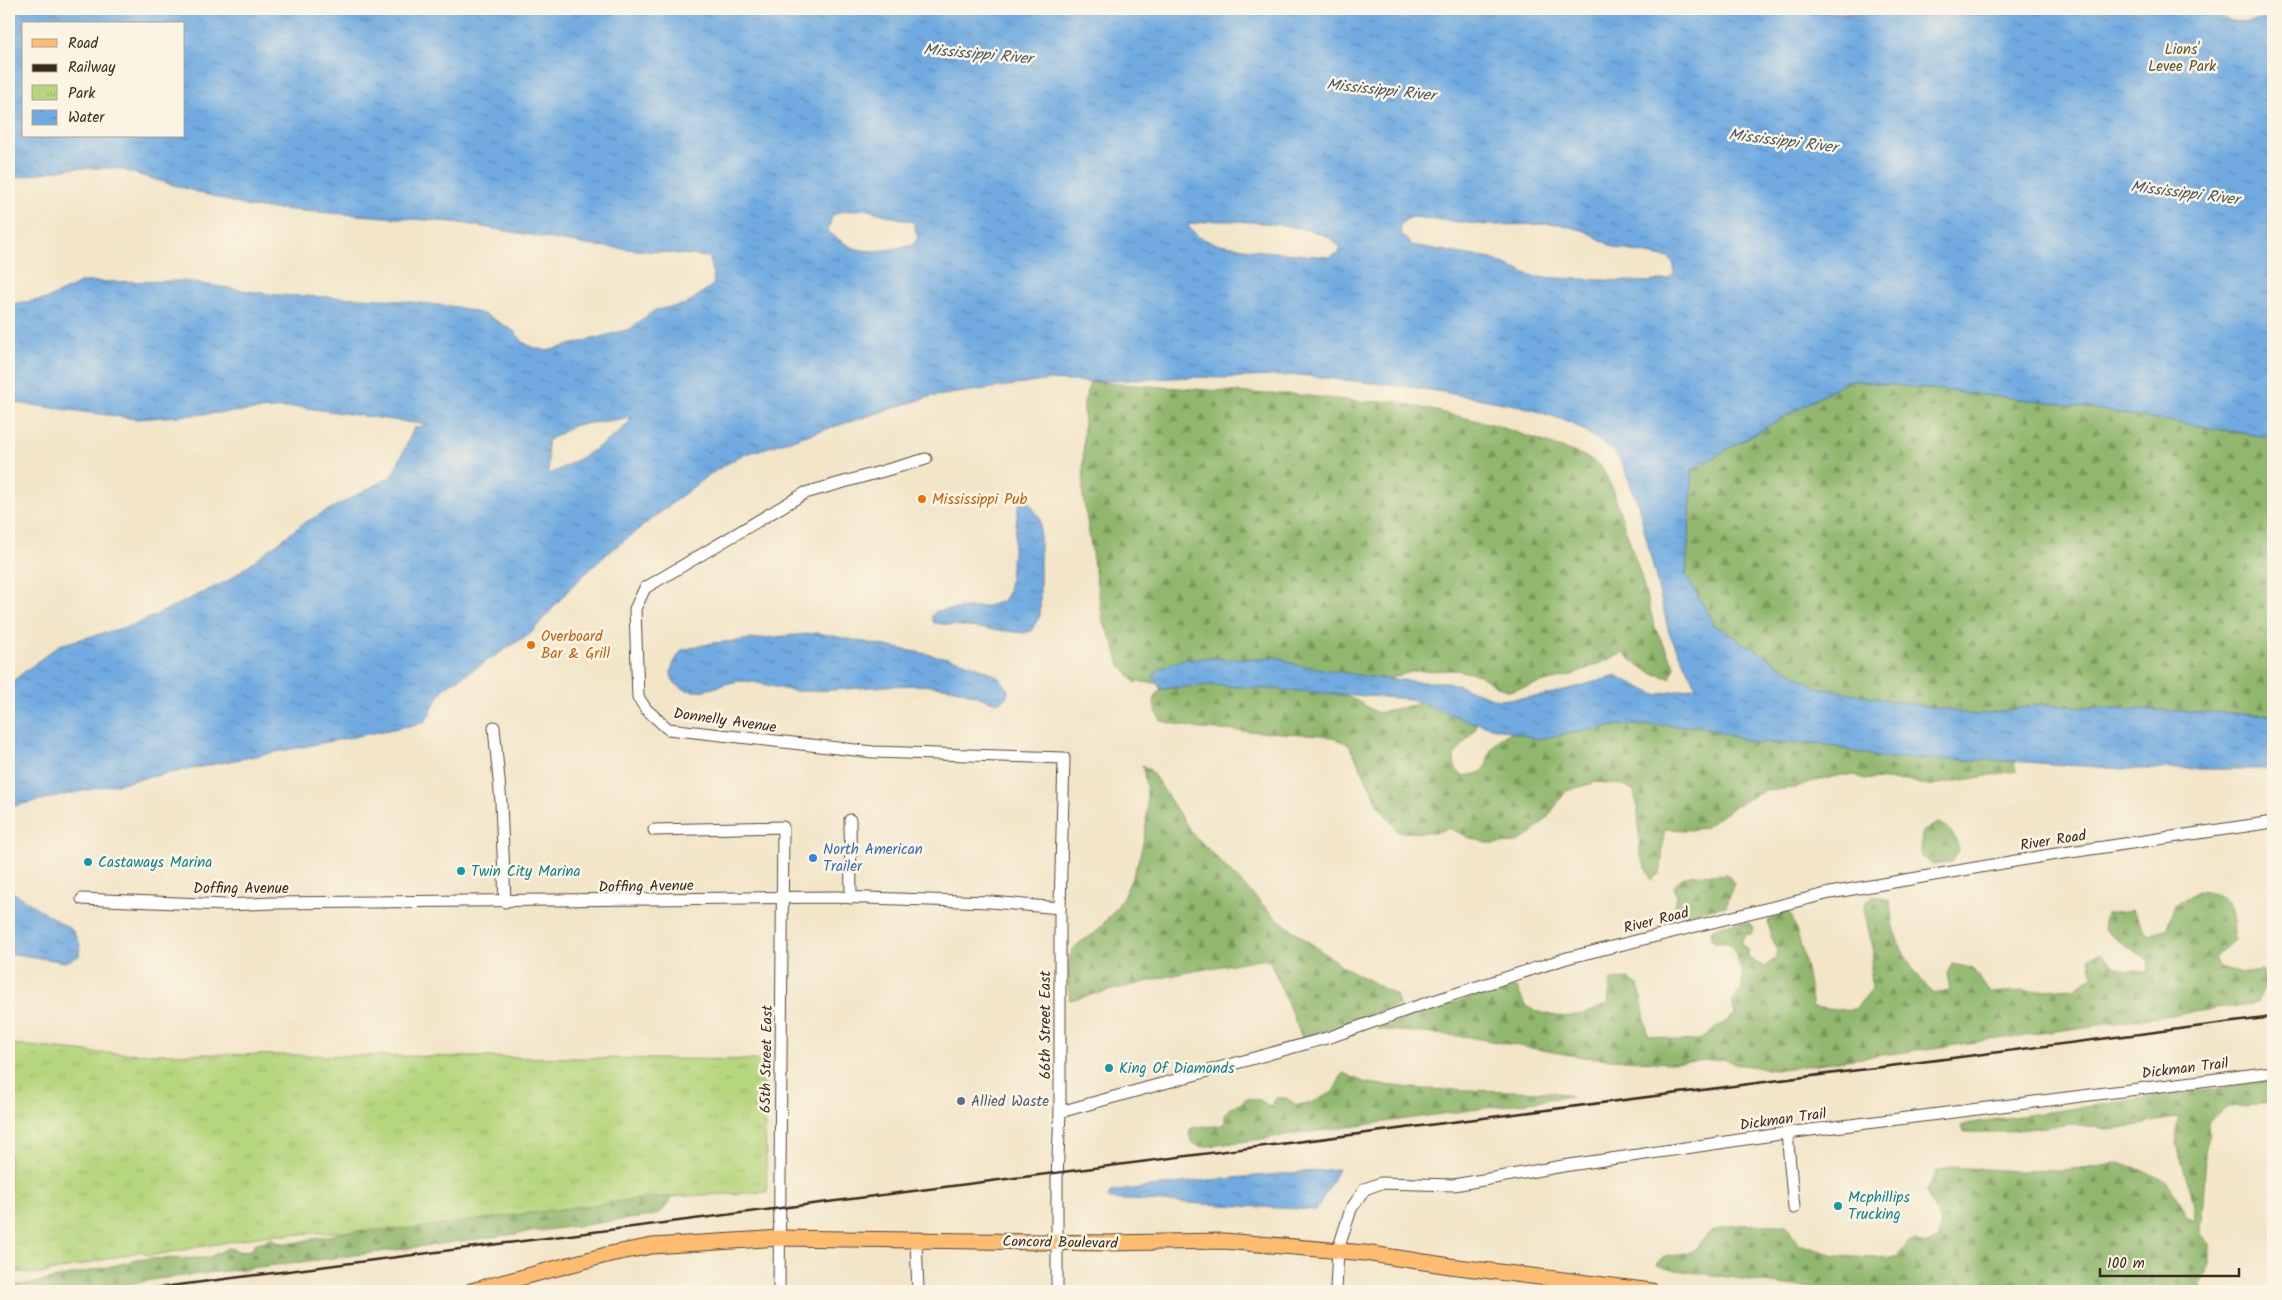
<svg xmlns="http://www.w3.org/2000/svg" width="2282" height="1300" viewBox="0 0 2282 1300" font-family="Kalam,sans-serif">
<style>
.industrial{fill:url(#industrial-furrows)}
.forest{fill:url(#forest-firs);stroke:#667046}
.park{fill:url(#park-tufts);stroke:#78804e}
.water{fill:url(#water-ripples);stroke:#556a7f;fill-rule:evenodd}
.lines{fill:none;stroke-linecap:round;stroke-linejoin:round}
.minor-casing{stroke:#564638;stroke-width:13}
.major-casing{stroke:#564638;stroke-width:17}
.minor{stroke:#fff;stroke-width:11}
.major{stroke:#fdbc70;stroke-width:15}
.rail{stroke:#3b2a1e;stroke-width:2.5}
.food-dot{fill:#e8710a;stroke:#fcf5e5;stroke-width:2}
.shop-dot{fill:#3f7fe0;stroke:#fcf5e5;stroke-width:2}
.culture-dot{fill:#0f9aa8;stroke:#fcf5e5;stroke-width:2}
.service-dot{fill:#5c6f8a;stroke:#fcf5e5;stroke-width:2}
.labels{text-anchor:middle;stroke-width:5;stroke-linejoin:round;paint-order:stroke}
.park-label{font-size:15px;fill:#5a5536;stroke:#fcf5e5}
.food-label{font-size:15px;fill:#c56008;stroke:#fcf5e5;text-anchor:start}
.street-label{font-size:15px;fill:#3b2a1e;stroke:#fcf5e5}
.shop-label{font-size:15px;fill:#366cbe;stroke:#fcf5e5;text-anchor:start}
.culture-label{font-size:15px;fill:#0d838f;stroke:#fcf5e5;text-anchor:start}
.service-label{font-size:15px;fill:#4e5e75;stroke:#fcf5e5;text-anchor:start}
.water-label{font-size:16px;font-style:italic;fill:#4d5762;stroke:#fcf5e5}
</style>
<defs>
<pattern id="industrial-furrows" width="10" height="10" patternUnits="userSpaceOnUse" patternTransform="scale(1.25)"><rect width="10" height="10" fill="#d2bec3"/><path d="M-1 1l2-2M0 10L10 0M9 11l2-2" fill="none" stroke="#b5a3a7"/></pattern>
<pattern id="forest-firs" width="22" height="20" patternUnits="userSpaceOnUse" patternTransform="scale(1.25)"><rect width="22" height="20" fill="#90b76d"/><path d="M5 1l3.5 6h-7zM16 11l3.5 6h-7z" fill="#779559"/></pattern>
<pattern id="park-tufts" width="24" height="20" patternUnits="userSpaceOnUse" patternTransform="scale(1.25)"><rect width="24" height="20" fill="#b6d67e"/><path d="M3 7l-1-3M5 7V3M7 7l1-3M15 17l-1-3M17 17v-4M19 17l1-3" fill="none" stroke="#9db86c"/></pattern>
<pattern id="water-ripples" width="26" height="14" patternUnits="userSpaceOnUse" patternTransform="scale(1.25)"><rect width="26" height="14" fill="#6faae0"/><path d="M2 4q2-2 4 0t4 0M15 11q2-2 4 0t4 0" fill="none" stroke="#5c8bb5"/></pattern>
</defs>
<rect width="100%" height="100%" fill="#fcf5e5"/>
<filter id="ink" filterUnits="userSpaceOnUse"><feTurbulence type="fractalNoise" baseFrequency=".02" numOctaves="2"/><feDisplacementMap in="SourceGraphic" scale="10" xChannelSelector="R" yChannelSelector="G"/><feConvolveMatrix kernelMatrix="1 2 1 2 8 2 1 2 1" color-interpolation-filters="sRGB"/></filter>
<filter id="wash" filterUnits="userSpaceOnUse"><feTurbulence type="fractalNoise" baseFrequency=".0096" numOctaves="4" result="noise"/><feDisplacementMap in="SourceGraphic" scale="20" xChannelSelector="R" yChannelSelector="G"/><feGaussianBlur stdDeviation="1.12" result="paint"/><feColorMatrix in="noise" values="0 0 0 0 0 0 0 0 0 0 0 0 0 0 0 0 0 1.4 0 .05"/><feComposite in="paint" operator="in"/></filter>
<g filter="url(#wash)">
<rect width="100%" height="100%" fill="#f2e5c8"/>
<!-- industrial -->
<polygon class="industrial" points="1793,9 2031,9 1960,16 1843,14"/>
<!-- forest -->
<g class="forest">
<polygon points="1960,9 2031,9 1964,16"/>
<polygon points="1849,380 2056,403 2273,438 2273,715 2042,705 1975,715 1816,687 1715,625 1686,575 1693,469"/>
<path d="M1090,382L1265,394H1291L1364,402L1392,401L1492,424L1582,455L1601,466L1612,488L1640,573L1655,628L1675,667L1670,678C1652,675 1637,665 1623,653L1572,675L1509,691L1491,683L1480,675L1456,670L1414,671L1337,694L1346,695L1378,713L1422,703L1476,723V728L1454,756L1455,768L1462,776C1496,773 1480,764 1495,744C1498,739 1506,735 1511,732L1538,739L1620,725L1700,726L1755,743H1818L1882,758L2014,761L2016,771L1926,786L1911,781L1865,779L1853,775H1841L1807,783L1794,788L1764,791L1735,806L1704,828L1688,830L1665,829C1661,844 1664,858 1660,873L1651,880L1640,854L1638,810L1634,791L1624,785L1596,782L1566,791L1547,818L1531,834L1516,843L1491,844L1468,837L1449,828L1434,833L1398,832L1379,805L1349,744L1324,735L1201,729L1161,721C1154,708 1150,700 1161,689L1157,683L1135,682L1120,665L1114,644L1103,622L1083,496L1084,403Z"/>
<path d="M1142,765L1151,771L1192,833L1276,918L1342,966L1396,995L1399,1005L1302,1038L1270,961L1259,959L1179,974L1070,1000C1068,985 1066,968 1071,954C1076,940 1091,939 1099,929C1106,920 1115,911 1120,902C1144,860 1154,812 1142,765Z"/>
<path d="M1938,823C1952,829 1956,837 1959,851L1951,862L1933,865L1921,856L1922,832Z"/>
<path d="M1727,874L1734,883L1726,906L1679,915L1674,905L1677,896L1674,886C1686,868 1708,877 1727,874Z"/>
<path d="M2198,891C2234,895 2233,909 2234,940L2214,958L2219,968L2238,973L2262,970L2266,981L2258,1003L1774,1070L1742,1065L1723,1059L1669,1063L1582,1057L1468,1037L1377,1029L1450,1004L1507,988H1517L1525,1006C1555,1020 1578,1021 1608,1003L1611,980L1629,979L1639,986L1648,1035L1680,1041L1699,1040L1735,1015L1732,1002L1742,987L1743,976L1733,947L1726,942H1714L1710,936L1712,930C1722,924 1737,922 1749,923L1753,928L1751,934L1744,935L1741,943L1747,950L1749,958L1764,967L1775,959L1778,950L1771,936L1768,921L1781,913L1788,911L1792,917L1802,949L1813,1007L1836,1010L1855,1009L1872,989L1871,967L1874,952L1864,910L1867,901L1874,895L1890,901C1891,911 1891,924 1895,933C1903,956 1917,976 1933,994L1950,991L1947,973L1952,964L1972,968L1990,993L2074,988L2093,977L2089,958L2100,953L2116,966L2126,970L2148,971L2149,961C2135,949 2113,940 2103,927L2106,914L2132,910L2148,935L2166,930L2175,905Z"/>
<path d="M1343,1073L1366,1083L1423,1089L1554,1092L1572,1096L1203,1147C1193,1146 1188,1139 1190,1129C1200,1123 1215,1130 1225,1123V1116L1230,1107L1240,1104L1247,1098L1260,1100L1271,1107L1276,1098H1286L1297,1105L1311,1103L1333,1092Z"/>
<path d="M2273,1080V1104L2228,1107L2208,1121L2201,1234L2210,1244V1265L2201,1286L2204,1291H1830L1669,1269L1657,1265C1663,1253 1677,1257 1688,1253C1698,1250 1701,1238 1710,1233C1731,1221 1762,1225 1786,1225L1798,1244L1837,1256L1870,1258L1897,1257L1908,1243L1916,1240L1925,1244L1939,1239L1940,1221L1926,1190L1937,1171L1951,1167L2018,1171L2063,1170L2117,1164L2134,1167L2168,1182L2184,1208L2185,1215L2195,1221C2196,1190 2177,1163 2176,1132C2176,1127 2178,1122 2179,1117L2114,1130L2074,1124L1998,1132H1964L1961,1126L1971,1123Z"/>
<path d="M664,1192L671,1197C668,1208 662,1211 652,1216L326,1259L158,1279L90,1291H9V1285L31,1284L143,1259L208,1258L228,1248L242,1252L253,1249L254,1244L272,1239L279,1243H294L352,1231L417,1227Z"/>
</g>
<!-- park -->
<polygon class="park" points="9,1044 98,1053 763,1060 767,1192 645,1198 416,1228 263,1236 148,1256 142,1251 40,1274 9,1271"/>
<!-- water -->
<g class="water">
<path d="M9,9H1793L1843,14L1960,16L2031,9H2214C2224,29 2256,20 2273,18V438L2056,403L1849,380L1693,469L1686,575L1715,625L1816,687L1975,715L2042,705L2273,715V769H2124L2010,761L1882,758L1818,743H1755L1700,726L1620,725L1538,739L1465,720L1411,699L1210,685L1161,689L1153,676L1159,669L1181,660L1205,658L1261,659L1278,657L1297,665L1370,677L1420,682H1448L1498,700L1542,696L1617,676L1656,695L1696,687L1669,633L1638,504L1622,462L1608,446L1570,422L1521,406L1419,388L1299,375L1219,378L1192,377L1090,382L1050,380L929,397L740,456L707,476L608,553L571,587L531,633L447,686C435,696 434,712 423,723C285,751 146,776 9,807V684L59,645L137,624L229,580L304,523L392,476L414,428L429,425L299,407L137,419L9,402V304L47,299L82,282L182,281L275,295L384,299L458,307L486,315L514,331L523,342L531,347L547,351L630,329L655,310L687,304L714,284L710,257L587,245L454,222L249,207L116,168H70L9,179ZM24,24H184V136H24ZM864,209L913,222L918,238L913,245C875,252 859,258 828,231L832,216L840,212ZM1413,217L1486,225L1559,224L1585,231L1615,248L1669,258L1674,265V274L1668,279L1649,282L1535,277L1491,259L1412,245L1401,234L1400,226L1405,220ZM1210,221C1239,220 1310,224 1333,240C1337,243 1338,247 1340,250L1338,253L1330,257L1263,251L1213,243L1199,237L1187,225ZM632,418C621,437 570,465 549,474L547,441L575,425Z"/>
<polygon points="1023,494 1040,518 1040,616 1031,631 1024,633 934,623 931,617 936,611 988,606 1003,601 1008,593 1018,509"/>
<path d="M818,633L958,660C977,667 998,671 1008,690L1007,696L1001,702H994C979,697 965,691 950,688C900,680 847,692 797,691C780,690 762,682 745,681C725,680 701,698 682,688C663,678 673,663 682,650L713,643Z"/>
<polygon points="9,890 72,930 80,944 79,956 65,962 9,953"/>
<polygon points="1338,1169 1317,1210 1108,1199 1110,1192 1198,1181"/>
</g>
</g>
<g filter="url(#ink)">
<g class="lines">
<!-- minor casing -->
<g class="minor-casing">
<g id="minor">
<polyline points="926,459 805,493 645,588 635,609 638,697 646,709 668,729 873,752 1064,758 1060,908 1060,1112 1057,1178 1057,1291"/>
<polyline points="494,727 501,802 505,902"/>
<polyline points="850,820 851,898"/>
<polyline points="654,830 783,827 779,1291"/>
<polyline points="82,899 225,905 273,903 835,897 991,902 1060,908"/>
<polyline points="1060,1112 1330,1037 1415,1007 1567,958 1830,893 2050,855 2273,822"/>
<polyline points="1787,1133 1794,1208"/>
<polyline points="916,1240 918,1291"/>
<polyline points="1336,1291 1338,1250 1351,1209 1365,1189 1381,1183 1454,1185 1563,1166 1787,1133 2273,1072"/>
</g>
</g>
<!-- major casing -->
<g class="major-casing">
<polyline id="major" points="471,1291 610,1254 652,1246 781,1238 1105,1243 1224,1241 1365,1253 1450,1266 1652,1291"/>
</g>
<!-- minor -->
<use href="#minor" class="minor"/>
<!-- major -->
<use href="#major" class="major"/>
<!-- rail -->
<polyline class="rail" points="132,1291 2273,1017"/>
</g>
</g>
<!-- markers -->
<g class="food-dot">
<circle cx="922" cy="499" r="5"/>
<circle cx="531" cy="645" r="5"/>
</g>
<circle class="shop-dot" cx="813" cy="858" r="5"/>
<g class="culture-dot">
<circle cx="88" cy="862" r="5"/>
<circle cx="461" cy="871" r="5"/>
<circle cx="1109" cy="1068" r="5"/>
<circle cx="1838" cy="1206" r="5"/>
</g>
<circle class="service-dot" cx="961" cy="1101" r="5"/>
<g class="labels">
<!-- park labels -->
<g class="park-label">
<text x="2182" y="54">Lions'<tspan x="2182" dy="17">Levee Park</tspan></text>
</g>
<!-- food labels -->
<g class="food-label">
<text x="932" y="504">Mississippi Pub</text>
<text x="541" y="641">Overboard<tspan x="541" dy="17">Bar &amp; Grill</tspan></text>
</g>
<!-- street labels -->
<g class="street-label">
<text transform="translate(725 720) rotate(8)" y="5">Donnelly Avenue</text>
<text transform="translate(2053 840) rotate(-9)" y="5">River Road</text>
<text transform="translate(646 886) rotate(-1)" y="5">Doffing Avenue</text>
<text x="241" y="893">Doffing Avenue</text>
<text transform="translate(1656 920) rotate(-14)" y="5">River Road</text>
<text transform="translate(1045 1025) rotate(-90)" y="5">66th Street East</text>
<text transform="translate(766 1059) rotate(-89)" y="5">65th Street East</text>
<text transform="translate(2185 1068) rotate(-7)" y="5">Dickman Trail</text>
<text transform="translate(1783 1119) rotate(-8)" y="5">Dickman Trail</text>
<text transform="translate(1060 1242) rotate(1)" y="5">Concord Boulevard</text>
</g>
<!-- shop labels -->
<g class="shop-label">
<text x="823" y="854">North American<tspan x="823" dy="17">Trailer</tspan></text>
</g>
<!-- culture labels -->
<g class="culture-label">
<text x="98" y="867">Castaways Marina</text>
<text x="471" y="876">Twin City Marina</text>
<text x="1119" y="1073">King Of Diamonds</text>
<text x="1848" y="1202">Mcphillips<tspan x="1848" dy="17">Trucking</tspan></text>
</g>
<!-- service labels -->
<g class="service-label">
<text x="971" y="1106">Allied Waste</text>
</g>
<!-- water labels -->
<g class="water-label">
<text transform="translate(978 53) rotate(5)" y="6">Mississippi River</text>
<text transform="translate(1381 89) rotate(6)" y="6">Mississippi River</text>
<text transform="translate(1783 140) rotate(7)" y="6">Mississippi River</text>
<text transform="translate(2185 192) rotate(7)" y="6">Mississippi River</text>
</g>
</g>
<!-- margin -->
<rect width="2282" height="1300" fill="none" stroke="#fcf5e5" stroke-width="30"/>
<!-- legend -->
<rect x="22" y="22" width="162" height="115" fill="#fcf5e5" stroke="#afa495"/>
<rect x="32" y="39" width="25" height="8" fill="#fdbc70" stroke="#afa495"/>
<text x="68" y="48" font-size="15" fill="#3b2a1e">Road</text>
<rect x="32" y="64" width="25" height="8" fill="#3b2a1e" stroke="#afa495"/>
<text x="68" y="72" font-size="15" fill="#3b2a1e">Railway</text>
<rect x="32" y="85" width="25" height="15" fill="url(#park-tufts)" stroke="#afa495"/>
<text x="68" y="98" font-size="15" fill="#3b2a1e">Park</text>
<rect x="32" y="110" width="25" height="15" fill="url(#water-ripples)" stroke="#afa495"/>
<text x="68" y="122" font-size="15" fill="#3b2a1e">Water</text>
<!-- scale -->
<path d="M2100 1268v8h139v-8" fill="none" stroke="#3b2a1e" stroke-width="2.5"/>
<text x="2107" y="1268" font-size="15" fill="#3b2a1e" stroke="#fcf5e5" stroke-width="4" paint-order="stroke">100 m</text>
</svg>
